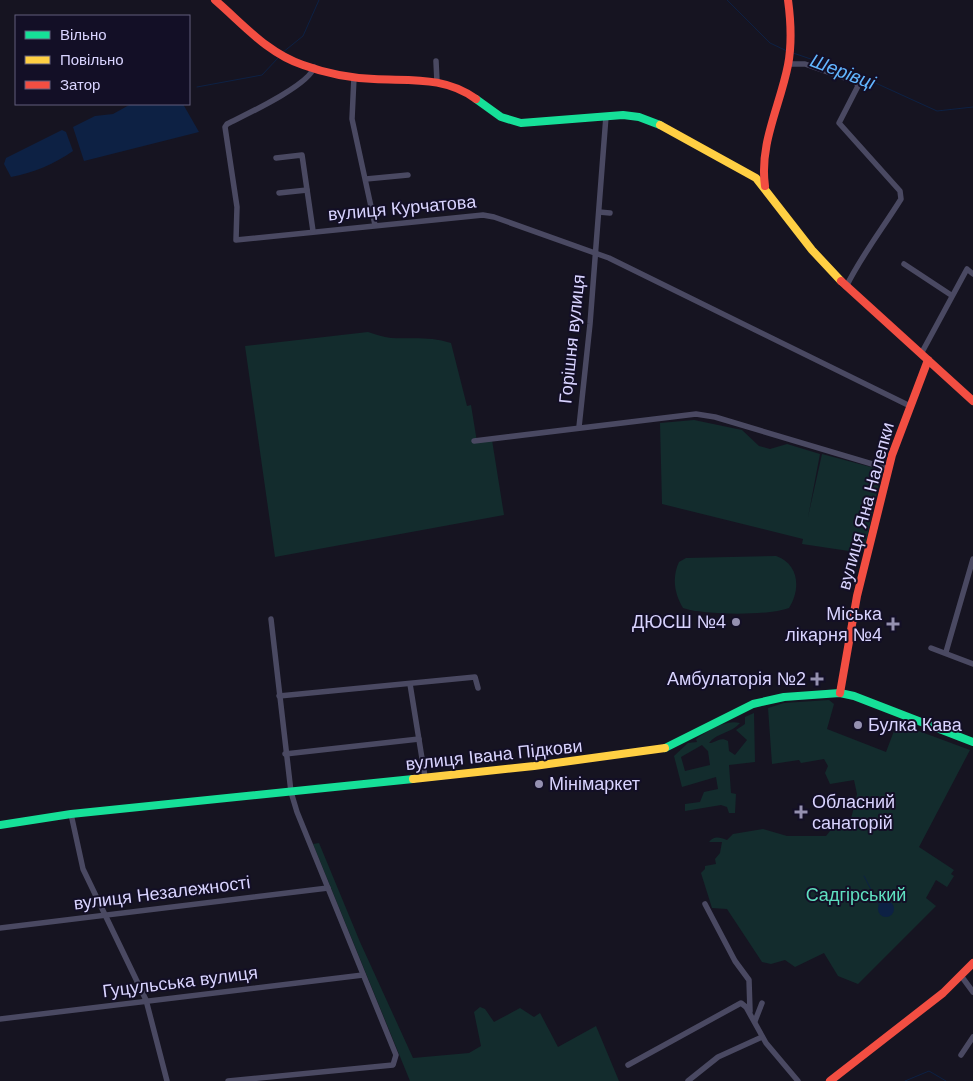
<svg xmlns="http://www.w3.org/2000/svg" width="973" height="1081" viewBox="0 0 973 1081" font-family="Helvetica,sans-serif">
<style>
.green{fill:#132c2d;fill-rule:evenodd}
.water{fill:#0d2144}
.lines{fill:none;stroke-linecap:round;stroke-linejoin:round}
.stream{stroke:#0d2144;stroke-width:1}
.street{stroke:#4a4962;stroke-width:5.5}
.fast{stroke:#16e098;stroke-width:8}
.slow{stroke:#ffcf43;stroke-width:8}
.jam{stroke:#f24e42;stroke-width:8}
.poi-dot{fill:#9591b1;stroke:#130f26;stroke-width:2}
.labels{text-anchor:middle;stroke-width:4;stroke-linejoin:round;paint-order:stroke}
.street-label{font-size:18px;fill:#d9d4ff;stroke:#130f26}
.poi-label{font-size:18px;fill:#d9d4ff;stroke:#130f26;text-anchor:end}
.park-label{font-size:18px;fill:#5fe0c0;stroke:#130f26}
.water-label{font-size:19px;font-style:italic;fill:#62b6ff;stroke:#130f26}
</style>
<rect width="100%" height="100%" fill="#161421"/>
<!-- green -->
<g class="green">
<path d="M368,332C375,334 383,337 391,338C412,339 430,336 451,343L467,406L471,405L477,442L492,440L504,515L275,557L245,346Z"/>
<polygon points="694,420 742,430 759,446 770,449 787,444 820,454 808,517 822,454 882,470 865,547 851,544 849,551 802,544 803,539 662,504 660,423"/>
<path d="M776,556C799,564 801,589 789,608C768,616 703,615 683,608C674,593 672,577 679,562L686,558Z"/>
<path d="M829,700L834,704L827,729L886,752L897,723L970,750L919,847L954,870L951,874L954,876L947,887L936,880L926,898L936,906L858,984L838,976L824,953L795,967L785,960L771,964L762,962L727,909L712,908L701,873L705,869V866L716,864L715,859L720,853L722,842H709C715,835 720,838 727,840L733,834L763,829L787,836H826L834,826L850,823L857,794L854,780L830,784L825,773L828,766L824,759L801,763L799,760L772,764L768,708L784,703Z"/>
<path d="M754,713L755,762L729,765L731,793L736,794L735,813H729L727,807L721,805L685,811V804L700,802L704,792L718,789L716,777L682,787L674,756L688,743L697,742L696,739C708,731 725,719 740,723C732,733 716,733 709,743C716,743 720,736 728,741L729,751L735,755L747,740L736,730L745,724V717ZM702,745L708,751L710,765L685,771L681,757Z"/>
<polygon points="319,843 360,942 413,1058 469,1053 481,1046 474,1012 480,1007 485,1009 494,1022 520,1008 534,1017 540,1013 558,1047 596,1026 619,1081 410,1081 313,844"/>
</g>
<!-- water -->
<g class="water">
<polygon points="131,104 183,104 199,132 84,161 73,127 95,116 113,114"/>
<path d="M62,130L66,132L73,151C54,164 33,173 11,177L4,164L6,158Z"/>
<circle cx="886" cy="909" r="8"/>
</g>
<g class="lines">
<!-- stream -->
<g class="stream">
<polyline points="727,0 770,43 787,51"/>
<polyline points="282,53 303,36 319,0"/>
<polyline points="793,53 858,75 937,111 973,107"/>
<polyline points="197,87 262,75 278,58"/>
<polyline points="864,876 879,905"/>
<polyline points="905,1081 929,1071 946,1081"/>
</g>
<!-- street -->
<g class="street">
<polyline points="436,61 437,82"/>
<path d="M788,64H805L856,82L858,86L839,123L900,191L901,199C883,228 861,256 846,287"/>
<path d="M314,67C310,85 245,115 227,124L225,127L237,207L236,240L483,215L494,217L609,258L910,406"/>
<polyline points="354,77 352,119 375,225"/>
<polyline points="276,158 302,155 313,231"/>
<polyline points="366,179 408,175"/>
<polyline points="279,193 307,190"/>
<polyline points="599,212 610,213"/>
<polyline points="904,264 951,295"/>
<polyline points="921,354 967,269 973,274"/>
<polyline points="579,427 590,324 606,116"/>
<polyline points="474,441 696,414 715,417 889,469"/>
<polyline points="931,648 973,664"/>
<polyline points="946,652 973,559"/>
<polyline points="410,684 425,777"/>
<polyline points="279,696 475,677 478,688"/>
<polyline points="285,754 419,739"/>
<polyline points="71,814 83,869 146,1000 167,1081"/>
<polyline points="705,904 735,961 749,980 750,1011"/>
<polyline points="0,928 328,888"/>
<polyline points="962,977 973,992"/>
<polyline points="0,1019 363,975"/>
<polyline points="755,1021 762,1003"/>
<polyline points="961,1055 973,1037"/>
<polyline points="628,1065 741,1003 746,1007 766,1043 798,1081"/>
<polyline points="228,1081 393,1065 396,1055 297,812 291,792 271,619"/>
<polyline points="688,1081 718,1057 762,1037"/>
</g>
<!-- fast -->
<g class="fast">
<polyline points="476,99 501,117 521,123 623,115 639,117 660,125"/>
<polyline points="665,748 753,704 784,697 840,693 854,696 973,742"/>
<polyline points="0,825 71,814 413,779"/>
</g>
<!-- slow -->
<g class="slow">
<polyline points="660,125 756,178 812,250 841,281"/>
<polyline points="413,779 534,766 665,748"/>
</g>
<!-- jam -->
<g class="jam">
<path d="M215,0C243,24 267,53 303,65C325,73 350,78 374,79C410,81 445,76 476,99"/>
<path d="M765,186C759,144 780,106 788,65C792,44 791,22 788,0"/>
<polyline points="841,281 973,401"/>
<polyline points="840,693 857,596 892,455 928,360"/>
<polyline points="830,1081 943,993 973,963"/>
</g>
</g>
<!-- markers -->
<g class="poi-dot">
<circle cx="736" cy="622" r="5"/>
<path d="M890.5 616.5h5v5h5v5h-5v5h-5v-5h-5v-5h5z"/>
<path d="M814.5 671.5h5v5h5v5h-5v5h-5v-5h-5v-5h5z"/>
<circle cx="858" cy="725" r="5"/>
<circle cx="539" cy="784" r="5"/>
<path d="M798.5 804.5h5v5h5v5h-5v5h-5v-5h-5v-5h5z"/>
</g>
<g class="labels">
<!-- street labels -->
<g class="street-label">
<text transform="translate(402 208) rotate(-5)" y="6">вулиця Курчатова</text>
<text transform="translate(572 339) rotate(-84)" y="6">Горішня вулиця</text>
<text transform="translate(866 506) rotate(-75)" y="6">вулиця Яна Налепки</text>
<text transform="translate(494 755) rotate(-6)" y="6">вулиця Івана Підкови</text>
<text transform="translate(162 893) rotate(-7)" y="6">вулиця Незалежності</text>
<text transform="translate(180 982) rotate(-7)" y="6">Гуцульська вулиця</text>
</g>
<!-- poi labels -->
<g class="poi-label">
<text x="882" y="620">Міська<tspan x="882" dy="21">лікарня №4</tspan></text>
<text x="726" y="628">ДЮСШ №4</text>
<text x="806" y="685">Амбулаторія №2</text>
<text x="868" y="731" text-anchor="start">Булка Кава</text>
<text x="549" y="790" text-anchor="start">Мінімаркет</text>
<text x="812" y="808" text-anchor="start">Обласний<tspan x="812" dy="21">санаторій</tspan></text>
</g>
<!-- park labels -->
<g class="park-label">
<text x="856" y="901">Садгірський</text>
</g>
<!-- water labels -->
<g class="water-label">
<text transform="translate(843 71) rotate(21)" y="7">Шерівці</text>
</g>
</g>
<!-- legend -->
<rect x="15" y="15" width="175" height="90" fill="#130f26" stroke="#625e7d"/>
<rect x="25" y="31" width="25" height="8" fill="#16e098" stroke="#625e7d"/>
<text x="60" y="40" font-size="15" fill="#d9d4ff">Вільно</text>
<rect x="25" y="56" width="25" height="8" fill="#ffcf43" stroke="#625e7d"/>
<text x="60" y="65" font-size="15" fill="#d9d4ff">Повільно</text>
<rect x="25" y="81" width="25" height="8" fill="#f24e42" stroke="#625e7d"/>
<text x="60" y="90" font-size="15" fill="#d9d4ff">Затор</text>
</svg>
